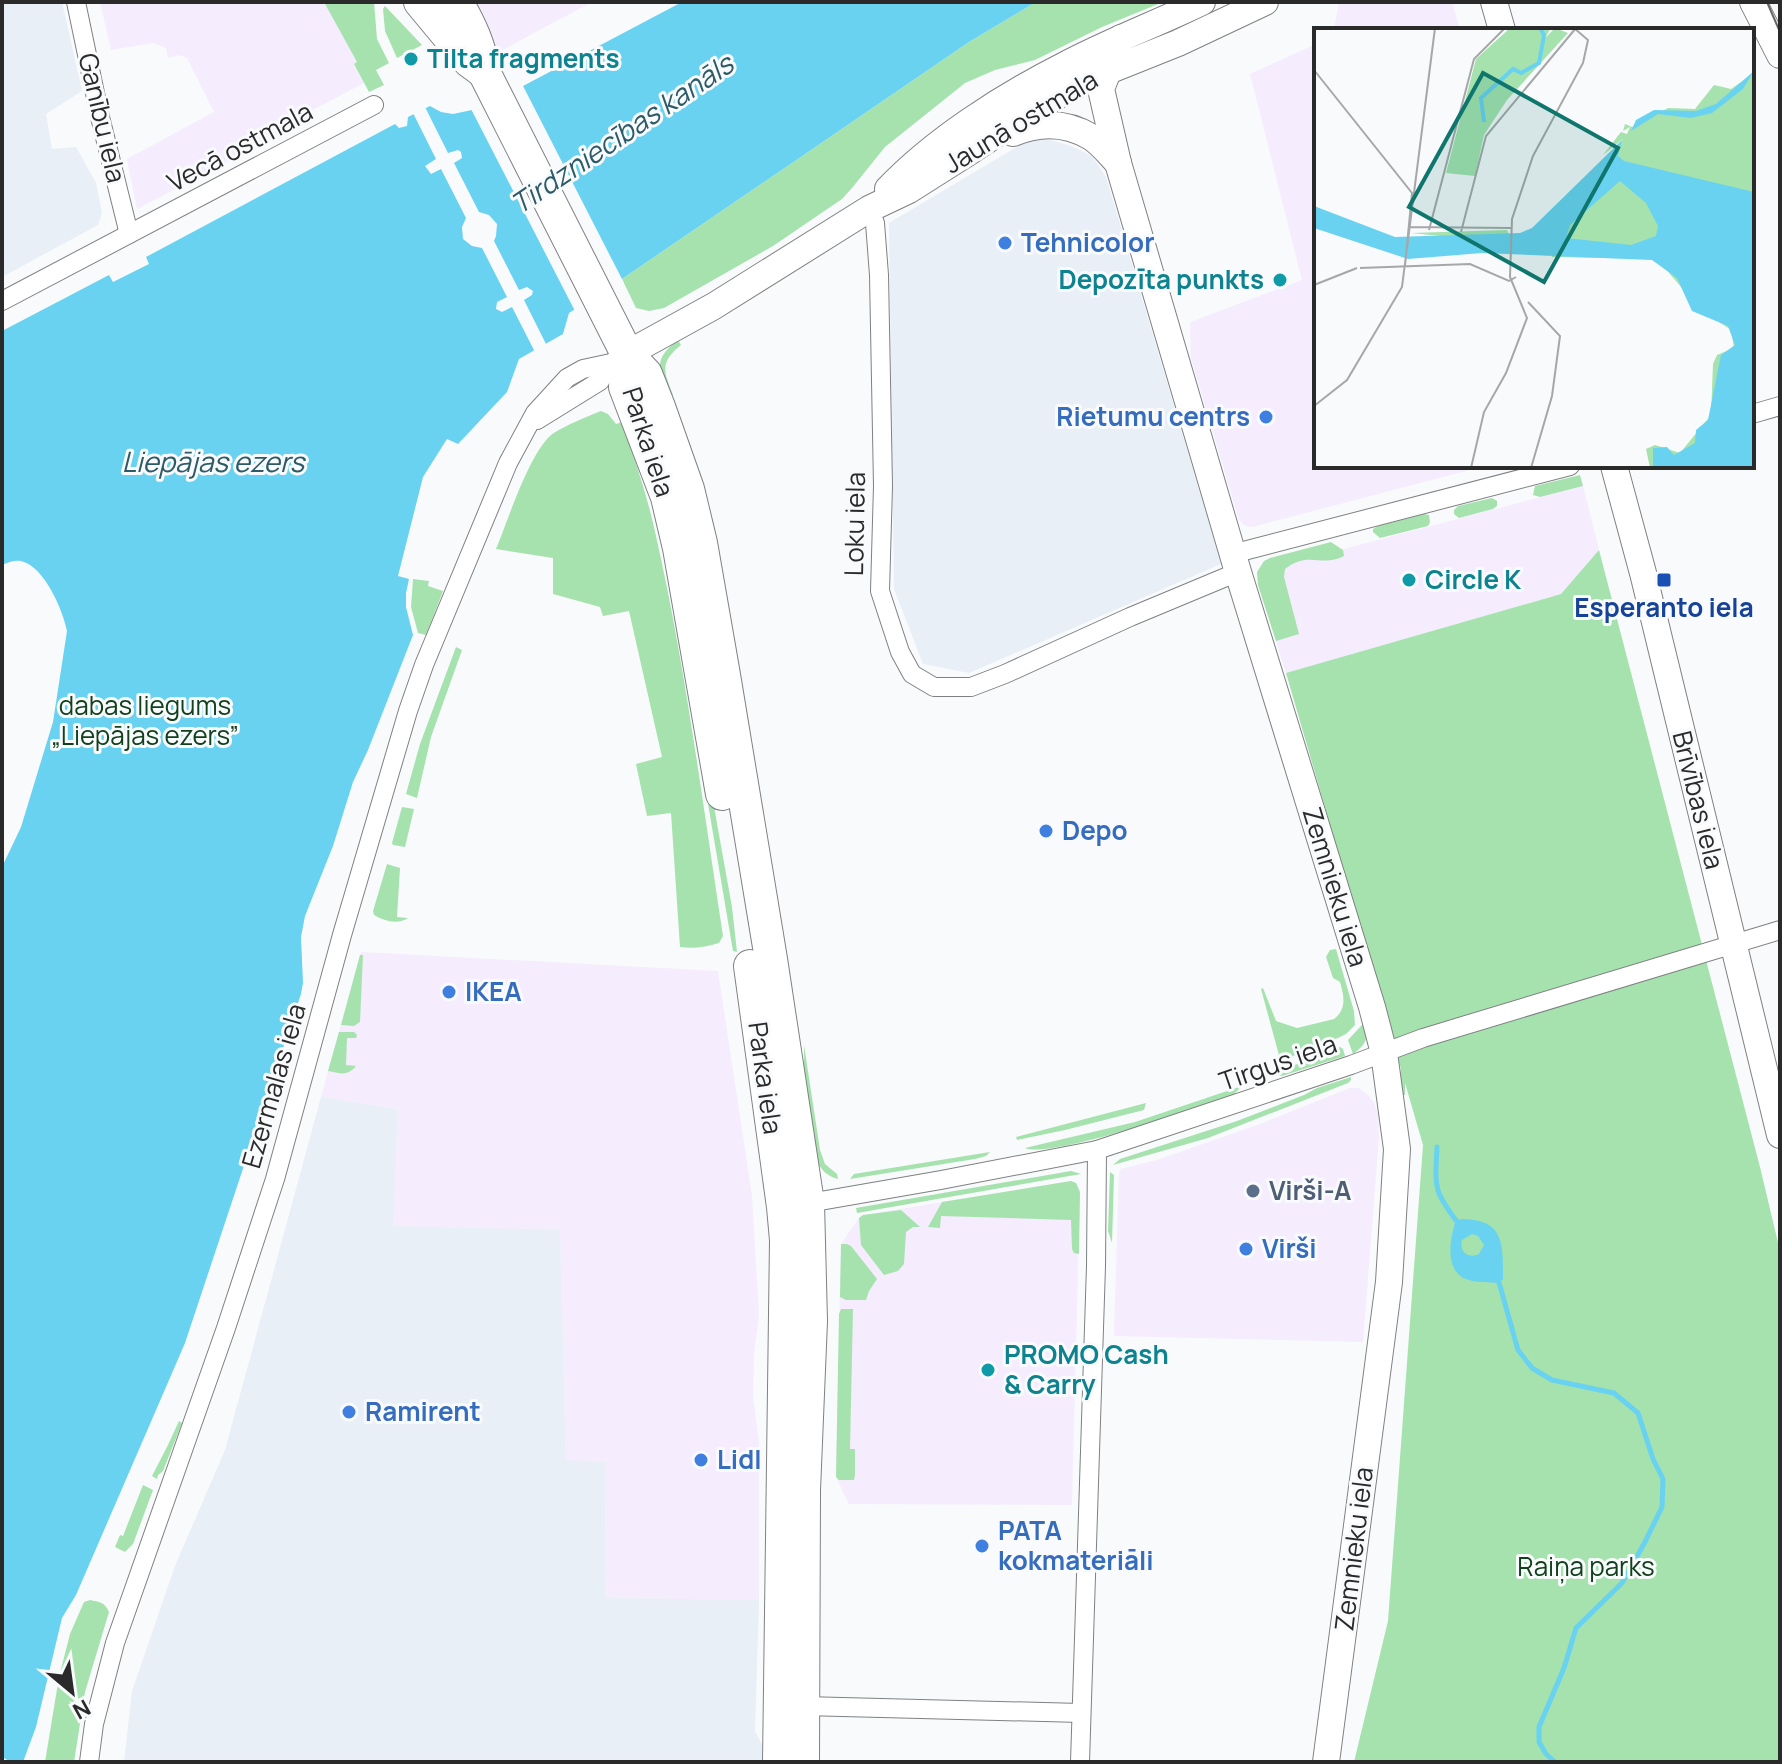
<svg xmlns="http://www.w3.org/2000/svg" width="1782" height="1764" viewBox="0 0 1782 1764" font-family="Manrope,sans-serif">
<style>
.commercial{fill:#f5ecfd}
.built{fill:#e8eff6}
.green{fill:#a6e2ae}
.water{fill:#69d2f0;fill-rule:evenodd}
.pier{fill:#f9fafc}
.lines{fill:none;stroke-linecap:round;stroke-linejoin:round}
.stream{stroke:#69d2f0;stroke-width:5}
.street-casing{stroke:#7f8082;stroke-width:20}
.secondary-casing{stroke:#7f8082;stroke-width:28}
.highway-casing{stroke:#7f8082;stroke-width:34}
.street{stroke:#fff;stroke-width:18}
.secondary{stroke:#fff;stroke-width:26}
.highway{stroke:#fff;stroke-width:32}
.tram{stroke:#666667;stroke-width:2}
.culture-dot{fill:#0f9aa8;stroke:#f9fafc;stroke-width:3}
.shop-dot{fill:#3f7fe0;stroke:#f9fafc;stroke-width:3}
.transit-dot{fill:#1a4fb4;stroke:#f9fafc;stroke-width:3}
.service-dot{fill:#5c6f8a;stroke:#f9fafc;stroke-width:3}
.labels{text-anchor:middle;stroke-width:6;stroke-linejoin:round;paint-order:stroke}
.culture-label{font-size:26px;font-weight:bold;fill:#0d838f;stroke:#f9fafc;text-anchor:start}
.street-label{font-size:26px;fill:#2a2a2b;stroke:#f9fafc}
.shop-label{font-size:26px;font-weight:bold;fill:#366cbe;stroke:#f9fafc;text-anchor:start}
.transit-label{font-size:26px;font-weight:bold;fill:#164399;stroke:#f9fafc}
.park-label{font-size:26px;fill:#10401c;stroke:#f9fafc}
.service-label{font-size:26px;font-weight:bold;fill:#4e5e75;stroke:#f9fafc;text-anchor:start}
.water-label{font-size:28px;font-style:italic;fill:#2d5a67;stroke:#f9fafc}
.inset-river{fill:none;stroke:#69d2f0;stroke-width:4}
.inset-road{fill:none;stroke:#a6a7a8;stroke-width:2}
.view{fill:#0f766e;fill-opacity:0.15;stroke:#0f766e;stroke-width:4}
.inset-edge{fill:none;stroke:#2a2a2b;stroke-width:4}
</style>
<rect width="100%" height="100%" fill="#f9fafc"/>
<!-- commercial -->
<g class="commercial">
<polygon points="100,2 324,2 357,62 354,64 364,83 284,125 286,131 137,209 127,159 214,112 187,58 179,55 168,58 166,48 153,43 111,50"/>
<polygon points="470,2 592,2 497,53"/>
<polygon points="1339,2 1452,2 1460,30 1334,30"/>
<polygon points="1316,44 1316,466 1485,466 1252,527 1245,526 1239,520 1191,358 1190,322 1302,280 1250,74"/>
<polygon points="1583,486 1599,550 1561,594 1286,673 1258,585 1279,566"/>
<polygon points="361,952 718,971 752,1196 759,1315 754,1354 753,1396 759,1442 759,1600 605,1598 606,1462 566,1461 560,1231 392,1226 398,1109 321,1097"/>
<polygon points="1350,1088 1359,1088 1369,1096 1374,1103 1378,1114 1379,1137 1363,1342 1114,1336 1119,1174 1121,1169 1160,1159 1260,1124"/>
<polygon points="1071,1181 1076,1183 1080,1192 1072,1505 849,1504 836,1477 841,1244 859,1218 863,1215"/>
</g>
<!-- built -->
<g class="built">
<polygon points="2,2 62,2 82,91 46,114 52,149 76,147 96,183 102,213 98,225 2,277"/>
<polygon points="1047,139 1071,146 1092,156 1106,177 1221,564 969,673 923,664 894,589 889,223 1015,148 1031,140"/>
<polygon points="321,1097 398,1109 393,1226 560,1230 566,1460 606,1462 605,1598 759,1600 755,1731 762,1745 762,1762 124,1762 132,1691 175,1566 225,1450"/>
</g>
<!-- green -->
<g class="green">
<polygon points="324,2 374,2 377,39 389,63 376,70 384,85 369,92 354,64 357,62"/>
<polygon points="1036,2 1163,2 1102,27 1035,60 995,70 965,83 885,147 852,188 842,199 773,246 664,308 649,311 636,308 622,279 969,42"/>
<polygon points="385,6 422,45 397,58 385,31 383,9"/>
<path d="M678,340L681,345C659,363 664,371 673,395L668,397C659,369 652,360 678,340Z"/>
<path d="M601,411L608,414L616,424L622,422C634,457 646,492 654,527C685,662 702,800 723,936L719,943C706,947 693,949 680,947L671,813L647,816L636,764L662,757L629,611L603,616L600,607L553,594V558L496,549C508,520 528,457 550,436C559,428 588,416 601,411Z"/>
<polygon points="1580,475 1583,486 1540,497 1533,495 1535,486"/>
<polygon points="649,491 660,506 732,907 737,952 733,951 686,674 661,534"/>
<polygon points="1492,498 1497,501 1497,506 1493,509 1459,518 1454,514 1454,510 1458,506"/>
<polygon points="1424,514 1429,515 1430,522 1428,526 1380,538 1373,532 1373,529 1378,526"/>
<path d="M1331,542L1343,550L1344,556C1321,568 1309,550 1285,569L1284,577L1299,634L1276,641L1258,585L1257,572L1264,561L1270,558Z"/>
<polygon points="1599,550 1760,1167 1780,1251 1780,1762 1354,1762 1388,1621 1423,1145 1405,1083 1405,1095 1402,1095 1400,1075 1401,1069 1286,673 1561,594"/>
<polygon points="413,579 429,581 428,586 443,591 426,635 418,633 411,607"/>
<polygon points="456,647 462,650 431,737 417,798 406,794 420,744"/>
<polygon points="402,807 414,809 405,847 393,845 392,843"/>
<path d="M387,864L400,868L397,917L408,918C398,925 384,921 374,915L373,911Z"/>
<path d="M1336,949L1354,1011L1355,1025L1346,1034L1340,1037L1284,1060L1280,1059L1261,989L1263,988L1276,1021L1297,1028L1334,1019C1347,1009 1344,996 1340,982L1333,978L1326,957L1330,950Z"/>
<polygon points="360,955 363,955 360,1022 354,1026 341,1025"/>
<path d="M1363,1021C1370,1036 1367,1044 1353,1054L1348,1040L1362,1025Z"/>
<path d="M339,1032H354L357,1035L356,1038H347L346,1065L356,1066C347,1077 340,1073 328,1071Z"/>
<path d="M804,1045L820,1150L825,1164L837,1174L838,1179C827,1176 821,1170 816,1160L804,1093Z"/>
<polygon points="1340,1047 1343,1049 1345,1056 1282,1076 1272,1074"/>
<polygon points="1351,1077 1351,1080 1348,1083 1208,1138 1113,1165 1120,1159 1237,1121 1304,1095 1317,1088"/>
<path d="M1242,1086L1233,1095C1200,1107 1051,1159 1025,1148L1135,1122Z"/>
<polygon points="1146,1103 1144,1110 1065,1130 1017,1140 1016,1137"/>
<polygon points="990,1152 986,1156 975,1159 850,1179 854,1174"/>
<polygon points="1071,1171 1081,1174 857,1213 856,1208"/>
<polygon points="1110,1172 1114,1175 1112,1243 1108,1231"/>
<polygon points="1071,1181 1076,1183 1080,1192 1079,1254 1074,1253 1072,1249 1071,1220 941,1216 940,1228 928,1227 942,1202"/>
<polygon points="901,1210 920,1227 913,1227 906,1232 904,1264 898,1271 884,1275 861,1245 859,1218 863,1215"/>
<polygon points="841,1244 847,1244 851,1246 877,1279 869,1291 866,1300 846,1300 840,1297"/>
<polygon points="841,1309 853,1309 850,1449 855,1449 855,1475 854,1480 839,1480 836,1477 839,1314"/>
<polygon points="179,1421 182,1423 163,1471 158,1475 157,1479 152,1476 167,1447"/>
<polygon points="143,1485 153,1490 133,1544 125,1552 115,1547 120,1535 123,1536"/>
<path d="M90,1600C99,1602 105,1602 109,1612L85,1692L74,1762H45L59,1677L70,1634L84,1602Z"/>
</g>
<!-- water -->
<g class="water">
<path d="M682,2H1036L969,42L622,279L569,313L563,334L519,359L507,392L458,444L447,439L423,477L398,576L409,579L406,593V607L413,635L368,750L353,782L333,846L305,916L301,937L303,983L301,994L185,1343L76,1595L62,1618L36,1727L23,1762H11L2,1757V867L21,827L53,722L67,631C63,610 44,566 21,561C14,560 9,562 2,565V331L109,275L113,282L149,264L146,257L395,124L399,128L407,126L408,117L430,106L441,112L453,114L472,110L523,86Z"/>
<path d="M1463,1219C1505,1220 1503,1245 1503,1279L1499,1283C1488,1282 1476,1283 1466,1279C1444,1271 1450,1237 1456,1220ZM1472,1234L1478,1236L1484,1245L1479,1254C1468,1259 1459,1252 1462,1240Z"/>
</g>
<!-- pier -->
<g class="pier">
<polygon points="521,82 624,283 576,313 470,107"/>
<polygon points="424,105 448,153 458,150 461,152 462,158 454,163 479,212 489,215 497,224 496,236 494,241 519,290 527,287 533,291 532,295 524,300 548,348 536,354 512,307 502,312 496,309 497,302 507,297 482,248 472,246 463,239 462,227 466,218 441,169 431,174 425,166 436,159 412,111"/>
</g>
<g class="lines">
<!-- stream -->
<g class="stream">
<path d="M1437,1147C1435,1188 1433,1190 1458,1223"/>
<polyline points="1498,1279 1518,1350 1532,1368 1552,1380 1614,1393 1638,1413 1653,1459 1663,1479 1662,1507 1645,1542 1622,1583 1576,1628 1564,1668 1539,1727 1539,1742 1546,1754 1555,1762"/>
</g>
<!-- street casing -->
<g class="street-casing">
<g id="street">
<polyline points="76,2 100,117 129,234"/>
<polyline points="869,209 875,223 879,275 883,486 880,591 900,652 912,674 934,687 971,687 1005,674 1130,617 1238,572"/>
<polyline points="2,301 374,105"/>
<polyline points="1752,414 1780,406"/>
<polyline points="537,420 600,381 611,363"/>
<polyline points="1232,554 1570,466"/>
<polyline points="803,1204 941,1180 1097,1150 1351,1065 1423,1038 1780,930"/>
<polyline points="803,1706 1081,1713"/>
<polyline points="89,1762 94,1724 115,1643 226,1328 275,1179 342,935 408,711 424,665 508,463 535,413 567,378 583,369 611,363 627,354"/>
<polyline points="1080,1762 1096,1266 1097,1150"/>
</g>
</g>
<!-- secondary casing -->
<g class="secondary-casing">
<g id="secondary">
<polyline points="1494,2 1502,30"/>
<polyline points="1753,2 1780,55"/>
<polyline points="1121,38 1101,89 1118,163 1238,572 1372,1007 1384,1053 1397,1149 1389,1282 1326,1762"/>
<path d="M1013,133C1039,122 1066,122 1091,137C1101,143 1110,155 1118,163"/>
<path d="M888,189C935,140 1002,97 1063,66C1108,42 1156,24 1202,2"/>
<polyline points="627,354 714,306 869,209 909,190 969,152 1034,109 1088,79 1178,43 1265,2"/>
<polyline points="1614,466 1643,573 1780,1135"/>
</g>
</g>
<!-- highway casing -->
<g class="highway-casing">
<g id="highway">
<polyline points="420,2 469,61 484,72"/>
<path d="M457,2C470,25 480,45 484,72L627,354L646,374L659,407L688,489L701,543L724,675L771,959L808,1203L811,1321L804,1490L803,1762"/>
<polyline points="627,354 625,387 667,497 679,548 722,794"/>
<polyline points="750,966 783,1207 786,1240 779,1762"/>
</g>
</g>
<!-- street -->
<use href="#street" class="street"/>
<!-- secondary -->
<use href="#secondary" class="secondary"/>
<!-- highway -->
<use href="#highway" class="highway"/>
<!-- tram -->
<polyline class="tram" points="1767,2 1780,32"/>
</g>
<!-- markers -->
<g class="culture-dot">
<circle cx="411" cy="59" r="8"/>
<circle cx="1280" cy="280" r="8"/>
<circle cx="1409" cy="580" r="8"/>
<circle cx="988" cy="1370" r="8"/>
</g>
<g class="shop-dot">
<circle cx="1005" cy="243" r="8"/>
<circle cx="1266" cy="417" r="8"/>
<circle cx="1046" cy="831" r="8"/>
<circle cx="449" cy="992" r="8"/>
<circle cx="1246" cy="1249" r="8"/>
<circle cx="349" cy="1412" r="8"/>
<circle cx="701" cy="1460" r="8"/>
<circle cx="982" cy="1546" r="8"/>
</g>
<rect class="transit-dot" x="1656" y="572" width="16" height="16" rx="4"/>
<circle class="service-dot" cx="1253" cy="1191" r="8"/>
<g class="labels">
<!-- culture labels -->
<g class="culture-label">
<text x="427" y="68">Tilta fragments</text>
<text x="1264" y="289" text-anchor="end">Depozīta punkts</text>
<text x="1425" y="589">Circle K</text>
<text x="1004" y="1364">PROMO Cash<tspan x="1004" dy="30">&amp; Carry</tspan></text>
</g>
<!-- street labels -->
<g class="street-label">
<text transform="translate(102 118) rotate(77)" y="9">Ganību iela</text>
<text transform="translate(1021 122) rotate(-31)" y="9">Jaunā ostmala</text>
<text transform="translate(240 147) rotate(-28)" y="9">Vecā ostmala</text>
<text transform="translate(648 442) rotate(72)" y="9">Parka iela</text>
<text transform="translate(855 524) rotate(-89)" y="9">Loku iela</text>
<text transform="translate(1698 800) rotate(76)" y="9">Brīvības iela</text>
<text transform="translate(1335 887) rotate(73)" y="9">Zemnieku iela</text>
<text transform="translate(1278 1063) rotate(-19)" y="9">Tirgus iela</text>
<text transform="translate(765 1078) rotate(82)" y="9">Parka iela</text>
<text transform="translate(274 1086) rotate(-74)" y="9">Ezermalas iela</text>
<text transform="translate(1354 1549) rotate(-83)" y="9">Zemnieku iela</text>
</g>
<!-- shop labels -->
<g class="shop-label">
<text x="1021" y="252">Tehnicolor</text>
<text x="1250" y="426" text-anchor="end">Rietumu centrs</text>
<text x="1062" y="840">Depo</text>
<text x="465" y="1001">IKEA</text>
<text x="1262" y="1258">Virši</text>
<text x="365" y="1421">Ramirent</text>
<text x="717" y="1469">Lidl</text>
<text x="998" y="1540">PATA<tspan x="998" dy="30">kokmateriāli</tspan></text>
</g>
<!-- transit labels -->
<g class="transit-label">
<text x="1664" y="617">Esperanto iela</text>
</g>
<!-- park labels -->
<g class="park-label">
<text x="145" y="715">dabas liegums<tspan x="145" dy="30">„Liepājas ezers”</tspan></text>
<text x="1586" y="1576">Raiņa parks</text>
</g>
<!-- service labels -->
<g class="service-label">
<text x="1269" y="1200">Virši-A</text>
</g>
<!-- water labels -->
<g class="water-label">
<text transform="translate(622 134) rotate(-34)" y="10">Tirdzniecības kanāls</text>
<text x="213" y="472">Liepājas ezers</text>
</g>
</g>
<!-- overview -->
<g transform="translate(1314 28)">
<rect width="440" height="440" fill="#f9fafc"/>
<path d="M196,0H237L231,10L241,0L254,5L193,72L170,107L161,148L132,145L162,31ZM440,45V440H336L332,421L341,417L366,425L397,387L399,336L403,327L420,320L417,302L387,282L343,231L238,229L237,188L297,129L309,111L289,127L307,104L313,106L316,99L309,103L311,96L318,99L354,80L381,81L400,57L417,61ZM193,202L195,206L147,210L97,205Z" fill="#a6e2ae"/>
<path d="M440,43L429,61L398,85L377,90L344,86L317,103L322,92L340,82L382,83L402,76ZM308,112L304,128L310,133L440,164V440H339V420L353,419L360,427L381,415L382,402L394,392L407,327L421,317L414,298L378,283L363,250L338,232L168,225L94,231L0,200V178L81,209L206,205L218,200ZM306,153L332,175L344,198L342,208L317,217L252,210L256,197Z" fill="#69d2f0" fill-rule="evenodd"/>
<path class="inset-river" d="M170,94L167,70L199,41L207,45L225,35L230,7L226,0"/>
<path class="inset-road" d="M0,42L98,165L91,238M94,199L197,200M115,202L160,31L191,0M147,204L172,108L262,0M46,240L156,236L195,253L202,249M0,257L43,240M214,274L246,308L238,368L217,440M0,378L33,352L88,259L121,0M157,440L170,384L192,345L213,290L196,249L198,191L219,128L269,35L274,12L260,0"/>
<path class="view" d="M169,45L304,120L230,254L95,179Z"/>
<rect width="440" height="440" class="inset-edge"/>
</g>
<!-- border -->
<rect width="1782" height="1764" fill="none" stroke="#2a2a2b" stroke-width="8"/>
<!-- north arrow -->
<g transform="translate(72 1692) rotate(151)" stroke="#f9fafc" stroke-width="6" paint-order="stroke">
<path d="M0-6L14 30L0 20L-14 30Z" fill="#2a2a2b"/>
<text y="-12" font-size="22" font-weight="bold" text-anchor="middle" fill="#2a2a2b">N</text>
</g>
</svg>
